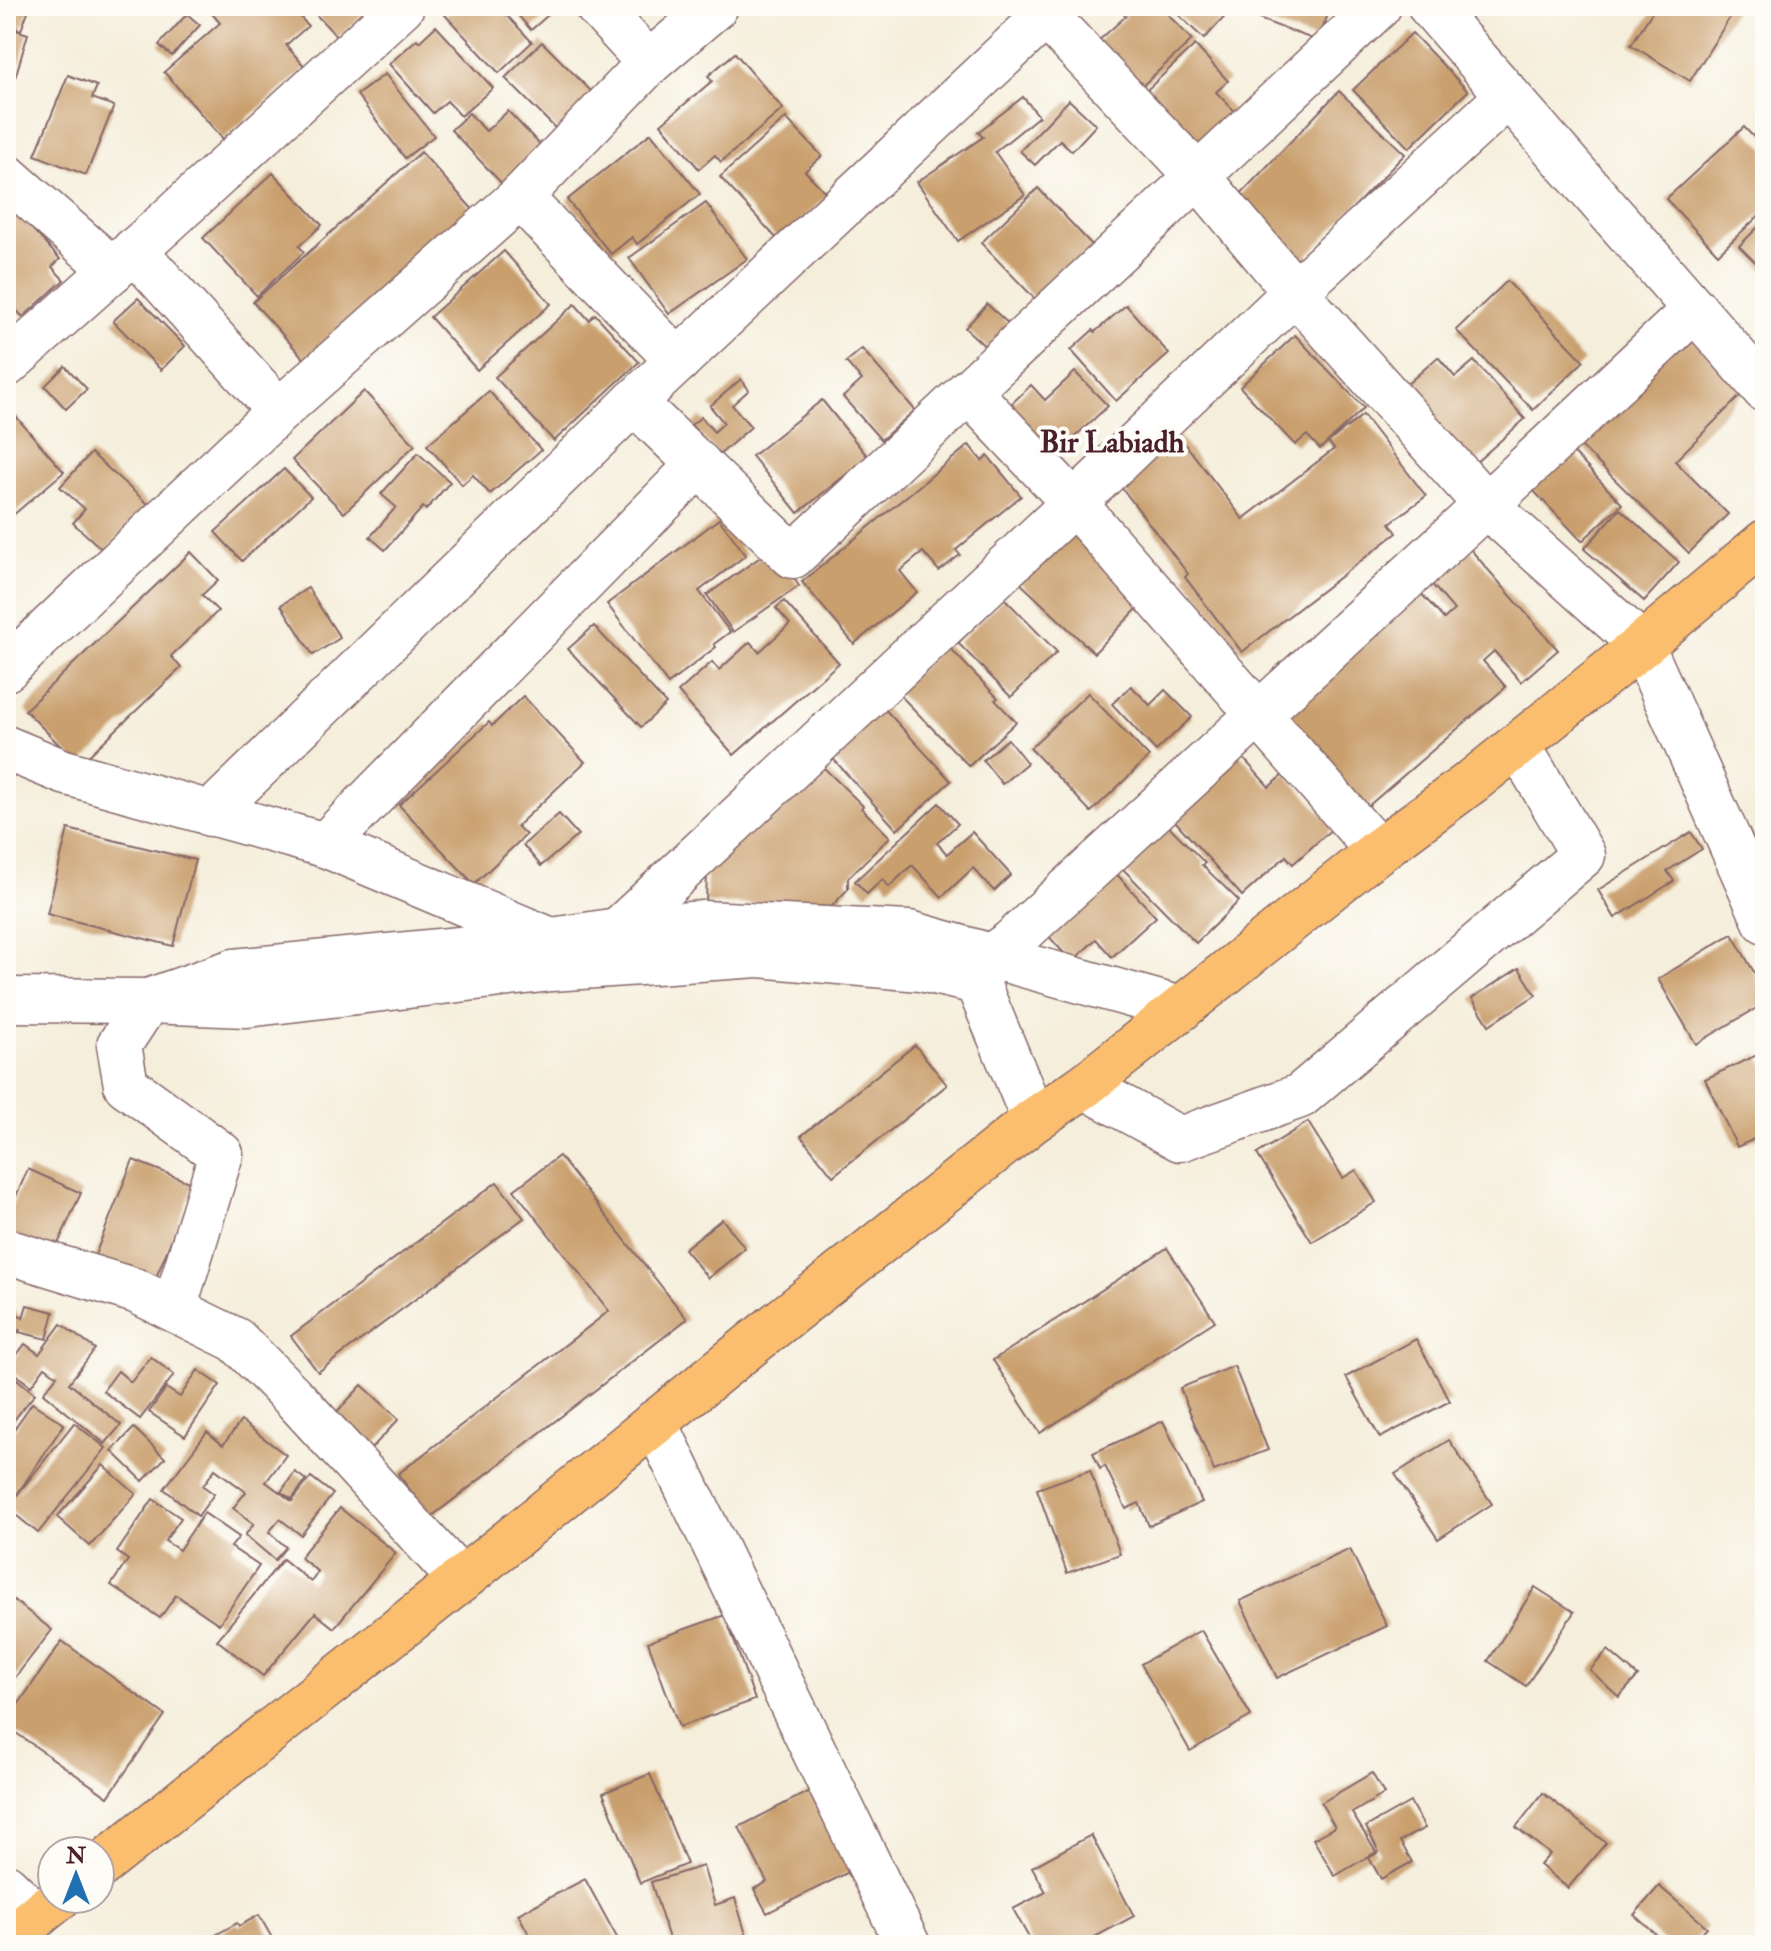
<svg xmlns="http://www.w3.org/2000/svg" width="1771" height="1951" viewBox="0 0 1771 1951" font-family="'IM FELL Double Pica',serif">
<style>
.building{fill:#c99f6d}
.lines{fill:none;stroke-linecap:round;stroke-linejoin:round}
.minor-casing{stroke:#866769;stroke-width:47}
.major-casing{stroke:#866769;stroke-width:47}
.minor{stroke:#fff;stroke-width:44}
.major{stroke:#fbbe6e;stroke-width:44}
.labels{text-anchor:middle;stroke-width:8;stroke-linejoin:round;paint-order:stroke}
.quarter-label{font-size:30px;font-weight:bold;fill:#4a1f2b;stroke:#fdfcf7}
</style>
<rect width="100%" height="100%" fill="#fdfcf7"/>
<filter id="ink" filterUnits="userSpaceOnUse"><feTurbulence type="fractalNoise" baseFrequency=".0125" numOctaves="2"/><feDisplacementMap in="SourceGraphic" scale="16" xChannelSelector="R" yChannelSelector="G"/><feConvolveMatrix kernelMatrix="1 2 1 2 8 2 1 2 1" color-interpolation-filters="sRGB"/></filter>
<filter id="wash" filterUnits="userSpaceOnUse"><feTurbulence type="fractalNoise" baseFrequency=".006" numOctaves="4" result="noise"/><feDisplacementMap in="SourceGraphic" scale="32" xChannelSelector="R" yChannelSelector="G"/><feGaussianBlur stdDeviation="1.8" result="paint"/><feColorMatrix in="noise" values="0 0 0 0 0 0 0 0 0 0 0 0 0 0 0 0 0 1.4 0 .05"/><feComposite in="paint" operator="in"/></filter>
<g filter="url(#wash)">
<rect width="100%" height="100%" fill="#f5eedb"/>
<g id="blocks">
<!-- building -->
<g class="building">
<polygon points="6,6 30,6 21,30 6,25"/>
<polygon points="213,6 291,6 308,26 286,45 306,68 223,139 164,72 220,23 209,10"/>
<polygon points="308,6 372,6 338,38"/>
<polygon points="454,6 498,6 532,42 499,73 445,15"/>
<polygon points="510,6 554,6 556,8 531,30"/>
<polygon points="1117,6 1160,6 1192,40 1128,99 1085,53 1126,16"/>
<polygon points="1169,6 1231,6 1229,8 1231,10 1204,39"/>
<polygon points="1261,6 1331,6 1318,41 1256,18"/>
<polygon points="1656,6 1737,6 1690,81 1631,45"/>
<polygon points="187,14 200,25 172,56 159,45"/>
<polygon points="436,26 493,88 461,116 447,101 433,113 389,64 417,39 419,42"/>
<polygon points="6,27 28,34 15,78 6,75"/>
<polygon points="1412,33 1468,91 1409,148 1353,90"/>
<polygon points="542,42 594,94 558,131 505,78"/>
<polygon points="1195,45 1228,81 1216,92 1241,118 1191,165 1133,103"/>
<polygon points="735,53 783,109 721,162 715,155 699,169 661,124 712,81 708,76"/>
<polygon points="385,74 434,136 405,158 357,95"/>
<polygon points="68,75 97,86 92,98 114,106 86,175 35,155"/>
<polygon points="1339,91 1405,154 1298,265 1232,203"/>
<polygon points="1023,97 1039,116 995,152 1025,195 958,241 917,182 983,137 978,132"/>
<polygon points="1069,100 1096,125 1072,151 1060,140 1035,165 1020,151"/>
<polygon points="508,111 546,151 506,188 451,130 469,113 486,131"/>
<polygon points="786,118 822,156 805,171 828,195 779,241 720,177"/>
<polygon points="1744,127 1765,149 1765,210 1718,254 1666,199"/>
<polygon points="651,133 700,194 637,244 632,237 611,254 567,200"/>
<polygon points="421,152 476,213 308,363 253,302"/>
<polygon points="273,173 322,225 299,246 304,252 257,296 203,238"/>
<polygon points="1038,188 1094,247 1037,301 981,243"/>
<polygon points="6,201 60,259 52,267 64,280 23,317 6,299"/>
<polygon points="706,203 747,259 669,314 629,258"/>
<polygon points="1765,220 1765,272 1739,246"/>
<polygon points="504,251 551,304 477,370 430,317"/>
<polygon points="1507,281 1584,361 1533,410 1456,330"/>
<polygon points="138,298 185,346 161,370 113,321"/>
<polygon points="575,304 589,320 595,314 639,362 554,441 495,377"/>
<polygon points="987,304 1011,326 989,350 965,328"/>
<polygon points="1126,305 1169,354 1116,401 1071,350 1093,330 1095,332"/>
<polygon points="1687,333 1745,391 1675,461 1728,514 1689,553 1577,442"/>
<polygon points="1295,335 1364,408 1320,449 1307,435 1295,445 1240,387"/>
<polygon points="862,349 915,410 881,440 843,397 862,380 846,362"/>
<polygon points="1438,357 1455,377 1474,361 1525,419 1465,472 1396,394"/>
<polygon points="65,366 87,389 66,409 45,386"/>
<polygon points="1075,372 1108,406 1052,458 1005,410 1031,385 1045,400"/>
<polygon points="741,379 749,390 732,405 751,427 719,455 691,425 701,417 714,432 724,423 710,406"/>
<polygon points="364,391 415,445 344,513 292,460"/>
<polygon points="489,391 541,450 490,494 473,475 462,485 427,445"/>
<polygon points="822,400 868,457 798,513 752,456"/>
<polygon points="12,412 64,472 6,521 6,417"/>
<polygon points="1363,415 1426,496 1390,523 1397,533 1242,652 1185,577 1188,574 1118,483 1179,436 1243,519 1334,449 1328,442"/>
<polygon points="969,445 982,461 988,456 1021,496 956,550 960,555 939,571 923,552 900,571 917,592 854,644 802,582"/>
<polygon points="1568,447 1622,504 1582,541 1528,485"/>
<polygon points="91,453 148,504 105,552 73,523 85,509 60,487"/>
<polygon points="418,453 450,482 426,510 423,507 385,550 370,537 396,507 381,494"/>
<polygon points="284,469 311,497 242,561 215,532"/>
<polygon points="1620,509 1679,562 1644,601 1584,549"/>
<polygon points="719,519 746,555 699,591 730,632 714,644 716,647 668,684 607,604"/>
<polygon points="1070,529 1145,601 1094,653 1019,582"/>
<polygon points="1464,542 1558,650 1521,682 1494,651 1483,661 1506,687 1360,813 1275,715 1418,590 1444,619 1454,610 1425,576"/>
<polygon points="773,548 799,586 733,632 707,595"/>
<polygon points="191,552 218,580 202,595 218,611 171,656 181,668 79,765 25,710"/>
<polygon points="308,588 340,638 313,655 281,605"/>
<polygon points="1004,598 1057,652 1011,697 958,643"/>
<polygon points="784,601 839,663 734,755 678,692 712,662 719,670 750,642 759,652 790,624 776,608"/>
<polygon points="594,626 666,704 641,727 568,649"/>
<polygon points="946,644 998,698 995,700 1016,722 969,766 897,692"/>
<polygon points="1131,686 1150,705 1165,690 1192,717 1156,751 1112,704"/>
<polygon points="1088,693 1149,757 1091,812 1030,748"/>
<polygon points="523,696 585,762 517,826 526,835 474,884 399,805 489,722 492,726"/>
<polygon points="881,705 951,781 897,830 828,753"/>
<polygon points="1008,739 1027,763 1002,784 983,760"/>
<polygon points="1236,750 1269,787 1285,773 1334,827 1293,864 1286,856 1242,896 1167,812"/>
<polygon points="818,762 863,806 861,808 890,837 848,878 848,889 831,907 706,903 707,873"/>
<polygon points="939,803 958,824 937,843 947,854 972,832 1011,875 994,891 973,868 942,897 912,865 889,887 883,879 867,894 855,881"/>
<polygon points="559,814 578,835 541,866 523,845"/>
<polygon points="1160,817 1205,863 1202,865 1239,901 1196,943 1115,861"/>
<polygon points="68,829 195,860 173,946 47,914"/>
<polygon points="1691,832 1702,849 1667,871 1674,881 1615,918 1598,890"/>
<polygon points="1111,868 1156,917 1112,957 1096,939 1072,962 1043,930"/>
<polygon points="1732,934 1765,991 1765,1003 1696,1044 1658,979"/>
<polygon points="1519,968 1536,995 1489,1025 1472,998"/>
<polygon points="915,1045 947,1085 833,1176 801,1136"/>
<polygon points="1759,1054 1765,1066 1765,1134 1737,1147 1705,1079"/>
<polygon points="1308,1122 1343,1178 1356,1170 1376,1202 1312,1242 1257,1154"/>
<polygon points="559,1156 687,1319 431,1517 398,1474 609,1311 514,1190"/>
<polygon points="133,1160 194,1184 153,1285 93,1260"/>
<polygon points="28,1169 81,1193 53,1255 6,1234 6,1219"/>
<polygon points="497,1182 524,1218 318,1372 291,1336"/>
<polygon points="722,1219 745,1248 708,1278 684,1249"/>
<polygon points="1167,1248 1215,1321 1040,1433 993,1360"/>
<polygon points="6,1305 23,1318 27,1305 54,1312 47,1339 19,1332 20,1329 6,1347"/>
<polygon points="61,1324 95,1349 69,1383 121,1425 105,1444 43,1393 57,1376 45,1367 31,1386 7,1368 25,1344 39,1354"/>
<polygon points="1416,1339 1450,1401 1380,1438 1346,1377"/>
<polygon points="151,1357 174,1375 140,1419 103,1391 118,1371 131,1382"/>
<polygon points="1234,1366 1268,1450 1214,1471 1180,1388"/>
<polygon points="6,1370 35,1394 6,1430"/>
<polygon points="198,1370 220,1385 185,1436 149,1412 166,1388 180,1397"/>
<polygon points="362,1385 399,1419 368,1452 331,1418"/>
<polygon points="32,1403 64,1424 14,1499 74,1423 106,1448 38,1533 6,1507 6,1441"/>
<polygon points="241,1421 286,1455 266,1482 292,1501 311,1477 333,1494 301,1535 280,1519 269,1532 286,1547 275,1560 245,1535 254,1524 233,1508 246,1492 215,1469 203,1486 214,1494 198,1516 164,1489 207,1432 223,1445"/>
<polygon points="1163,1421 1202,1502 1149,1526 1139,1503 1126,1509 1105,1466 1100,1469 1093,1453"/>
<polygon points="134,1428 165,1458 143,1481 112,1451"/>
<polygon points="1449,1440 1492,1504 1438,1539 1395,1474"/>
<polygon points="103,1465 136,1494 90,1546 57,1517"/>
<polygon points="1090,1470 1120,1554 1067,1573 1037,1489"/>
<polygon points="295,1472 306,1480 292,1499 281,1492"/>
<polygon points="153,1499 181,1518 165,1541 179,1550 204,1513 239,1537 231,1547 259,1566 219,1624 176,1595 160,1618 111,1585 128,1560 117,1552"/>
<polygon points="340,1508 396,1553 334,1628 315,1613 263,1676 217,1640 283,1559 311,1582 318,1572 300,1557"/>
<polygon points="1350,1549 1387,1626 1277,1678 1240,1601"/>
<polygon points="1535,1587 1574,1612 1526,1686 1488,1661"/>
<polygon points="6,1594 52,1630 6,1689"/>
<polygon points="725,1615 755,1700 679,1727 648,1642"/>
<polygon points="1201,1630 1251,1716 1190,1751 1141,1664"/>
<polygon points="62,1641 165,1715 108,1797 6,1726 6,1722"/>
<polygon points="1608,1650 1638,1676 1619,1697 1590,1670"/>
<polygon points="1372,1773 1384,1794 1352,1813 1376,1852 1335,1876 1313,1839 1335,1827 1321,1803"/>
<polygon points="650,1774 687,1864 640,1883 603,1793"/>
<polygon points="815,1788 857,1868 767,1913 754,1889 767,1882 739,1827"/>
<polygon points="1543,1793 1606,1843 1568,1888 1540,1865 1550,1854 1516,1827"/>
<polygon points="1410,1802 1425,1828 1400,1841 1412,1862 1381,1879 1369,1858 1379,1852 1366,1827"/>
<polygon points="1091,1835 1134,1916 1080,1945 1033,1945 1013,1909 1046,1892 1032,1867"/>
<polygon points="703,1866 715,1905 735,1898 748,1941 735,1945 671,1945 651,1882"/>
<polygon points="585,1879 621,1945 535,1945 518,1914"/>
<polygon points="1659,1886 1707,1927 1691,1945 1668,1945 1634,1915"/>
<polygon points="259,1915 276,1945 198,1945 237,1923 239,1926"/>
</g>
</g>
</g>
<g filter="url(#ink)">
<use href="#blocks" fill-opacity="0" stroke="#866769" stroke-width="2"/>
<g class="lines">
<!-- minor casing -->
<g class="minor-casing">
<g id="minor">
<polyline points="597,6 649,63"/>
<polyline points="1037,6 1198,176 1295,292 1486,505 1642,645 1765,921"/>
<polyline points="1430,6 1765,390"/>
<polyline points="6,176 113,270"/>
<polyline points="520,197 678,361"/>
<polyline points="134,250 279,411"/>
<polyline points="6,365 162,226 402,6"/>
<polyline points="968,391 1074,503 1378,851"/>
<polyline points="634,402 793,556 1379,6"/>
<polyline points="6,669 279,411 520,197 649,63 716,6"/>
<polyline points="6,748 64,772 325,845 546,938"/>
<polyline points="210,814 634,402 1056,6"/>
<polyline points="325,845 699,464"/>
<polyline points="618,930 1074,503 1295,292 1508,96"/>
<polyline points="981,975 991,956 1010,943 1486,505 1695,309"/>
<polyline points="6,1000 148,1001"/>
<polyline points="148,1001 119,1045 126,1085 221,1154 174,1309"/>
<polyline points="1084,1086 1180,1139 1300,1096 1583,855 1518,745"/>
<polyline points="1034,1120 977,982 921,969 758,955 551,969 247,1005 148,1001 234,971 552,940 618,930 703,923 909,933 1181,1009"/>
<polyline points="6,1251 136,1291 236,1340 296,1400 461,1580"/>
<polyline points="655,1422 908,1945"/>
<polyline points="6,1886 37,1916"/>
</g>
</g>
<!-- major casing -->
<g class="major-casing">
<g id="major">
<polyline points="100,1866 461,1580 752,1344 1034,1120 1084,1086 1378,851 1474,780 1642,645 1765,542"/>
<polyline points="6,1940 58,1899"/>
</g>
</g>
<!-- minor -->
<use href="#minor" class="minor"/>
<!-- major -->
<use href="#major" class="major"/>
</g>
</g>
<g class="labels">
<!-- quarter labels -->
<g class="quarter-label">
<text x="1112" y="452">Bir Labiadh</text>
</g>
</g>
<!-- margin -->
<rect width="1771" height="1951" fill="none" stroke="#fdfcf7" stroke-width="32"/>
<!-- north arrow -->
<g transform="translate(76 1875)"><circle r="38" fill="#fdfcf7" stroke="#b5a4a5" stroke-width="2"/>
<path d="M0-6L14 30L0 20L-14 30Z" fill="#1f6fb2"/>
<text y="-12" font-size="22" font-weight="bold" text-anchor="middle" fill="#4a1f2b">N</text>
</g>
</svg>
